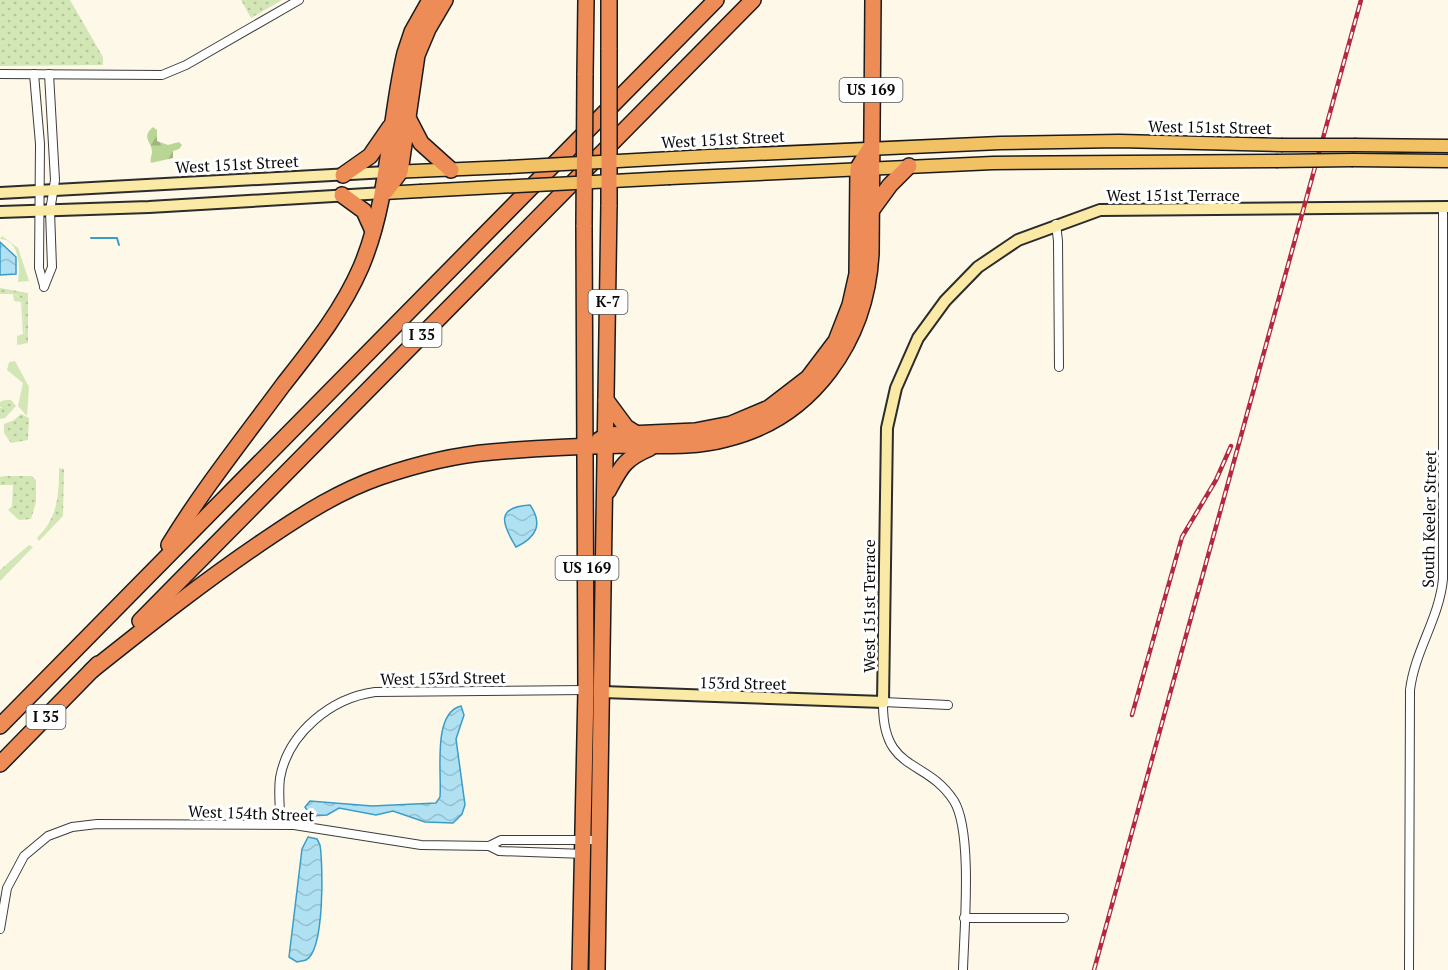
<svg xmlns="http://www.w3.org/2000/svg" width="1448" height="970" viewBox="0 0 1448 970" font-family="'PT Serif',serif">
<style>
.grass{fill:url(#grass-dots)}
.forest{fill:url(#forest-firs)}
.garden{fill:#d3e6b5}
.water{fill:url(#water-waves);stroke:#3a9dc6;stroke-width:1.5}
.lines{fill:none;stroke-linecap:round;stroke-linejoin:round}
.stream{stroke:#3a9dc6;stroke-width:2}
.street-casing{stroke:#3d3d3d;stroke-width:10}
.secondary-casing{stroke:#2c2c2c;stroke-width:14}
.primary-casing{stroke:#1b1b1b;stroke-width:15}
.highway-casing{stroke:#1b1b1b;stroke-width:18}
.street{stroke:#fff;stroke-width:8}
.secondary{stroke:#fbe9a6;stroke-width:10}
.primary{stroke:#f2c164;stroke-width:12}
.highway{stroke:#ee8c57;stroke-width:15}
.rail-casing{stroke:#b32a3e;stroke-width:4.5}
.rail{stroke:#fff;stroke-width:2;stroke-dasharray:7;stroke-linecap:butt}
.primary-bridge-casing{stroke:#1b1b1b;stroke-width:15;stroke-linecap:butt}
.highway-bridge-casing{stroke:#1b1b1b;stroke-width:18;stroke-linecap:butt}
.primary-bridge{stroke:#f2c164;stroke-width:12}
.highway-bridge{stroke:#ee8c57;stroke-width:15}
.labels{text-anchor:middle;stroke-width:6;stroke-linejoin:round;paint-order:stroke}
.shield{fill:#fff;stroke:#545454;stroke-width:1.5}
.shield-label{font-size:15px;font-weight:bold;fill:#0a0a0a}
.street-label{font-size:16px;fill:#0a0a0a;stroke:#fff}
</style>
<defs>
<pattern id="grass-dots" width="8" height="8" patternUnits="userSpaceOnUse" patternTransform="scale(1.5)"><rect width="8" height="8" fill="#d3e6b5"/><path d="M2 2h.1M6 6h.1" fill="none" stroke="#b4c49a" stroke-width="1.8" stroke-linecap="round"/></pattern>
<pattern id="forest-firs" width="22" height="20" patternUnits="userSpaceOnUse" patternTransform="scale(1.5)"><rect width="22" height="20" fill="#b9d695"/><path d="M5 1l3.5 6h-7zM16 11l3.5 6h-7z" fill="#9eb67f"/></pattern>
<pattern id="water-waves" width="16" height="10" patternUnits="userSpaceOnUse" patternTransform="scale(1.5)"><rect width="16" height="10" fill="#b0e1f3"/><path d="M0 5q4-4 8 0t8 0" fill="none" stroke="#96c0cf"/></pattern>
</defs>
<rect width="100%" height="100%" fill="#fef8e9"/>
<!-- grass -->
<g class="grass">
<polygon points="0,0 70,0 103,57 103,65 0,66"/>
<polygon points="241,0 282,0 251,18"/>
<polygon points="0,288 28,293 28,343 17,345 17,341 25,335 22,299 14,294 0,294"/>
<polygon points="5,400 11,400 16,406 5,418 0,419 0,408 3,407 0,407 0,402"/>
<polygon points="21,414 29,418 28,440 11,443 4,433 4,424 14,420"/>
<path d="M59,468L64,469L63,516L39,541L37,538C58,517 59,496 59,468Z"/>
<polygon points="4,476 31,476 36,480 36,502 31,519 19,520 8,510 12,506 13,485 0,485 0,477"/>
<polygon points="29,545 33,547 0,581 0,570"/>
</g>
<!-- forest -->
<path class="forest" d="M153,127L157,130V141L168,145L179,142L182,145L179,149L173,151V158L151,163C150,160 151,157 152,153C153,142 140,138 153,127Z"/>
<!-- garden -->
<g class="garden">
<path d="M2,236L18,248L29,281L18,282C20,266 20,240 0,239Z"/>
<polygon points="13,294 22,299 25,337 17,341 17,336 23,334 21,302 14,301"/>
<polygon points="15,361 29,387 27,416 18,406 23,383 7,370 9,362"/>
</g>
<!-- water -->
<g class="water">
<polygon points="0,242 16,257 16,274 0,275"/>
<path d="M530,505C544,525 535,538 516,547C502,524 495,507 530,505Z"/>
<path d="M461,706L464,715L456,739L465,805L462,814L453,823L425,822L393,811L376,815L339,808L327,815L311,816L305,807L310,801L372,806L436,803L440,797C442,773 432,713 461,706Z"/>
<path d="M308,837L317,839L320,845C323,864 325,950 306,960C304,961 300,961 297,962L289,957L302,849Z"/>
</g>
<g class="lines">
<!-- stream -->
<polyline class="stream" points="91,238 117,238 119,245"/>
<!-- street casing -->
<g class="street-casing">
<g id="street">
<polyline points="0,74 162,75 186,65 299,0"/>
<polyline points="34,74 40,144 39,268 44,286"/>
<polyline points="1056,224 1058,241 1059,367"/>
<polyline points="44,287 52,267 50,211 55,180 49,74"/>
<path d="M948,705L883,702C882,774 926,757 954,801C973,832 964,931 963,970"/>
<path d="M281,825C280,810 278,793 280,778C288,733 331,698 375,692L586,690"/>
<polyline points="489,846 499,851 585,854"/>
<polyline points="964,918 1064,918"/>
<polyline points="0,929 7,888 24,856 48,836 72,827 97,824 294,825 421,845 489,846 501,840 600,840"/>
<path d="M1409,970L1410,690C1415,650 1439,619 1443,579V207"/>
</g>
</g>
<!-- secondary casing -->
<g class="secondary-casing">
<g id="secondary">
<polyline points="0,193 387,172"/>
<polyline points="0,212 149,207 384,193"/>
<polyline points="603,692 883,702 887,428 896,388 918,338 945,301 978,267 1018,240 1100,210 1448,207"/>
</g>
</g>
<!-- primary casing -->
<g class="primary-casing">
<g id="primary">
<polyline points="1356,145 1448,146"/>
<polyline points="709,156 1000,143 1119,141 1281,145"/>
<polyline points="1353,160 1448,161"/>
<polyline points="391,172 509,167"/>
<polyline points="670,178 993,163 1276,161"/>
<polyline points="384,193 420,191"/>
</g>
</g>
<!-- highway casing -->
<g class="highway-casing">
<g id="highway">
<polyline points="609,49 609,0"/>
<polyline points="585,75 586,0"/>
<polyline points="407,116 421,143 451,170"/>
<polyline points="343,175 370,156 390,127"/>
<polyline points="386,191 400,172 417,55 428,29 445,0"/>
<polyline points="342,195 364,211 373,231"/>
<polyline points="871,211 890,185 909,166"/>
<polyline points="606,400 626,427 637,434"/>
<polyline points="599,440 607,435 695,431 731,424 769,408 808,378 836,341 850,305 857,274 858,168 870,148"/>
<path d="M608,491C621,467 624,459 650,448"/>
<path d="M169,545C203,489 244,438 283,385C312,348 342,311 361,267C390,198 388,125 405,53L412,32L430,0"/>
<polyline points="140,621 753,0"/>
<path d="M91,671C150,624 208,578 271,536C305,513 340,491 380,477C415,465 455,455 492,452C536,448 581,446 626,445C659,445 693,448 726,439C813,418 866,341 871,254L873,0"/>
<polyline points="0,726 716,0"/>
<polyline points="0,764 98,664"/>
<polyline points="580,970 586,690 584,225"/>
<polyline points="597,970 609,205"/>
</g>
</g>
<!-- street -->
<use href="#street" class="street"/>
<!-- secondary -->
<use href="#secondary" class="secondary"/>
<!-- primary -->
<use href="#primary" class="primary"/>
<!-- highway -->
<use href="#highway" class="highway"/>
<!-- rail casing -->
<g class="rail-casing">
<g id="rail">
<polyline points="1132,715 1182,537 1216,480 1231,446"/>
<polyline points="1094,970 1361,0"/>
</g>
</g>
<!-- rail -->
<use href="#rail" class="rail"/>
<!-- primary-bridge casing -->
<g class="primary-bridge-casing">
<g id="primary-bridge">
<polyline points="1281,145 1356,145"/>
<polyline points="1276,161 1353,160"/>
<polyline points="509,167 709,156"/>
<polyline points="420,191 670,178"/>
</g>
</g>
<!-- highway-bridge casing -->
<g class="highway-bridge-casing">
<g id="highway-bridge">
<polyline points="609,49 609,205"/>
<polyline points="584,225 585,75"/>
</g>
</g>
<!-- primary-bridge -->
<use href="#primary-bridge" class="primary-bridge"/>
<!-- highway-bridge -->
<use href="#highway-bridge" class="highway-bridge"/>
</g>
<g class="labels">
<!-- shield labels -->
<g class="shield">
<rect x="839.5" y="78" width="63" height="24" rx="4.5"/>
<rect x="588.5" y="290" width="39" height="24" rx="4.5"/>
<rect x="402.5" y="323" width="39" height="24" rx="4.5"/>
<rect x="555.5" y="556" width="63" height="24" rx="4.5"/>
<rect x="26.5" y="705" width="39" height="24" rx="4.5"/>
</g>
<g class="shield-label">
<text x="871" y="95">US 169</text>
<text x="608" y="307">K-7</text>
<text x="422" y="340">I 35</text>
<text x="587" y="573">US 169</text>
<text x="46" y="722">I 35</text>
</g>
<!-- street labels -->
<g class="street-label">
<text transform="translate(1210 127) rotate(1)" y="6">West 151st Street</text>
<text transform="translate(723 139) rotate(-3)" y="6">West 151st Street</text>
<text transform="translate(237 164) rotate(-3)" y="6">West 151st Street</text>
<text x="1173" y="201">West 151st Terrace</text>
<text transform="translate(1429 519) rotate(-89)" y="6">South Keeler Street</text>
<text transform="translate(869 606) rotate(-90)" y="6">West 151st Terrace</text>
<text transform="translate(443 678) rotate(-1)" y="6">West 153rd Street</text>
<text transform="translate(743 683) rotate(1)" y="6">153rd Street</text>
<text transform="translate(251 813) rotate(2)" y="6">West 154th Street</text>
</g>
</g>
</svg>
